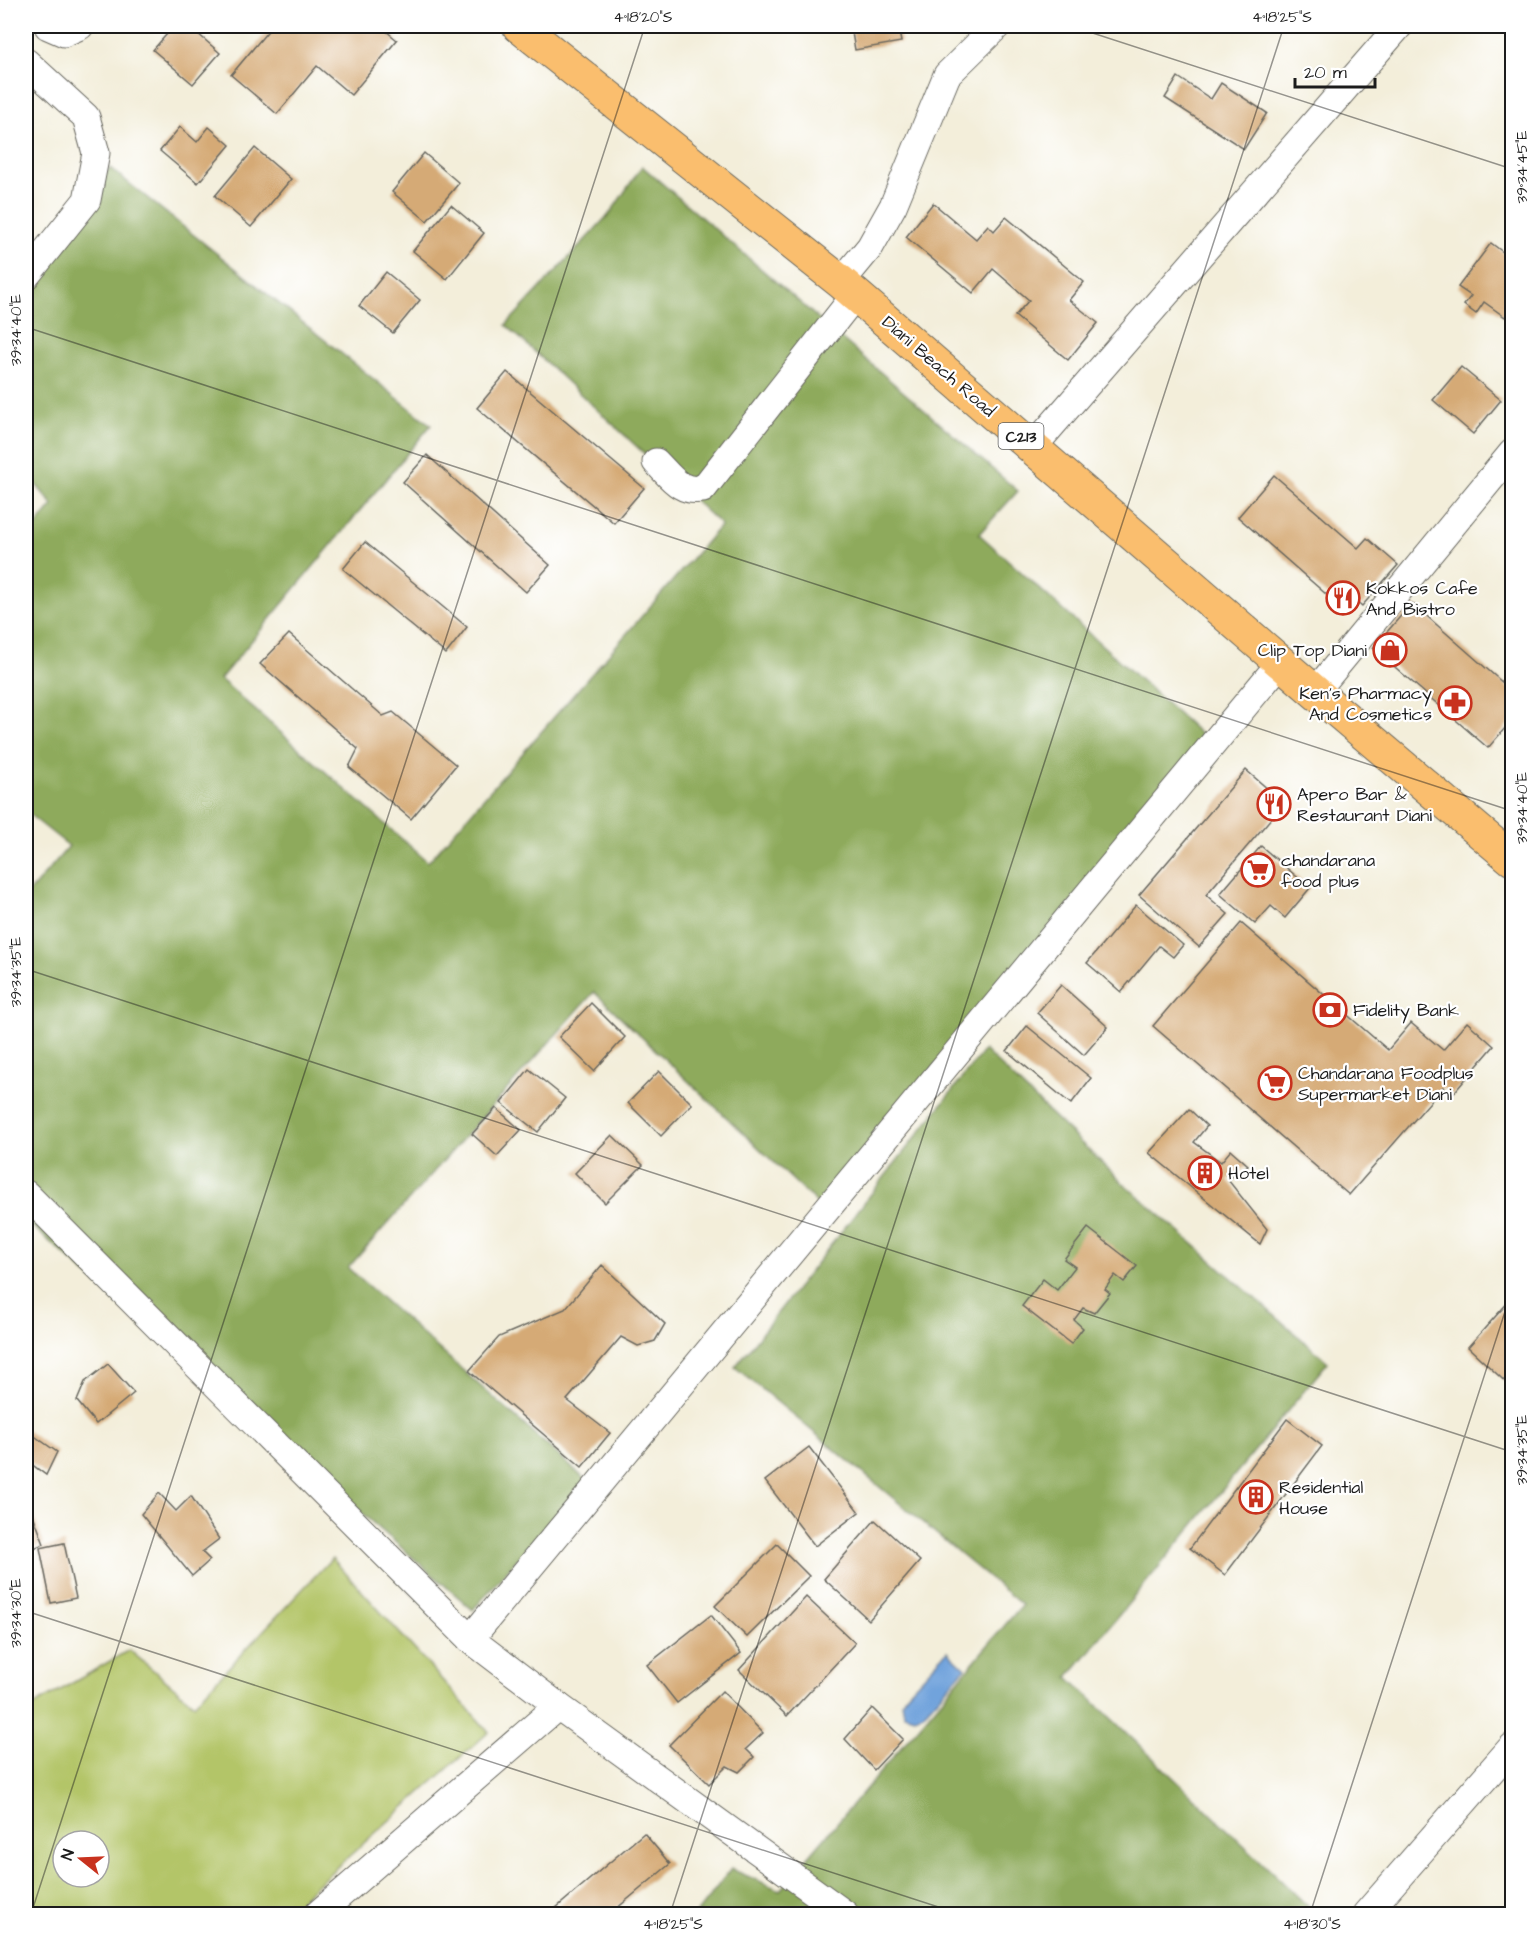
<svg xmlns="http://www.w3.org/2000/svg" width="1538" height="1940" viewBox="0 0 1538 1940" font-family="'Architects Daughter',sans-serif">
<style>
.green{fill:#b3c568;stroke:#687042;stroke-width:1.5;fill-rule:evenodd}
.forest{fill:#8eaa5c;stroke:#55633c;stroke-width:1.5}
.water{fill:#71a3dc;stroke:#46607c;stroke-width:1.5}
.building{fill:#d5aa76}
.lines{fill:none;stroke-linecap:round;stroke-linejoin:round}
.minor-casing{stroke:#67665e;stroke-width:29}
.major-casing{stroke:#67665e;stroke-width:35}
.minor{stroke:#fff;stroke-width:27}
.major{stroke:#fabe6e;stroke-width:33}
.ticks{fill:none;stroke:#1c1c1c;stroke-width:1.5;stroke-opacity:0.45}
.labels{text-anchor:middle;stroke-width:4.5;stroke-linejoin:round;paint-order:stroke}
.shield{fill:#fff;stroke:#606060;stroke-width:1.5}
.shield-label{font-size:16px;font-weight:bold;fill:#1c1c1c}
.street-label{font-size:18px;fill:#1c1c1c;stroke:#fff}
.poi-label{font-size:18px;fill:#1c1c1c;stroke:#fff;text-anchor:start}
.neatline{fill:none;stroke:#1c1c1c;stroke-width:2}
.ticks-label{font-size:15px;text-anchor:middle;fill:#1c1c1c}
</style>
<rect width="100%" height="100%" fill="#fff"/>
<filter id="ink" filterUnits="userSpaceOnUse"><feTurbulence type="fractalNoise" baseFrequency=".0167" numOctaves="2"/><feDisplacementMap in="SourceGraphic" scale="12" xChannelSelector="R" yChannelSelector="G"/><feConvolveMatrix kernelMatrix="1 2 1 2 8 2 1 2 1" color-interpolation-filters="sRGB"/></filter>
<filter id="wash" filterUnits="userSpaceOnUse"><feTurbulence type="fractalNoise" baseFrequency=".008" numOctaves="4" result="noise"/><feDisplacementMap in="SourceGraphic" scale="24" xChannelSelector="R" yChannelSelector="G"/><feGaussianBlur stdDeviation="1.35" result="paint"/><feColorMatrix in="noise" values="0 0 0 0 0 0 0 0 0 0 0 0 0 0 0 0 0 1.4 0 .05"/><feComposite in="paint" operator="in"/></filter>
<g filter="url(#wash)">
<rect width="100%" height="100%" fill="#f3eeda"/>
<!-- green -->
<path class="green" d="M332,1558L489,1732L284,1914H26V1710L129,1650L194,1704ZM63,1841H99V1877H63Z"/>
<!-- forest -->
<g class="forest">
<polygon points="642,166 1018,491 979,534 1207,740 819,1205 594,992 348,1268 586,1480 473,1610 26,1221 26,896 69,846 26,812 26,538 53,505 26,473 26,273 110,168 431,425 220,679 428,862 721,525 506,325 611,212"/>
<polygon points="984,1050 1122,1182 1328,1362 1068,1677 1316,1914 696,1914 731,1869 780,1890 1022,1605 735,1367"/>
</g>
<!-- water -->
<polygon class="water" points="947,1651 965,1668 923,1714 914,1717 904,1714 902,1701 905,1696"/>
<g id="blocks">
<!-- building -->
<g class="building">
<polygon points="174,26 189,26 220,53 193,84 153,50"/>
<polygon points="272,26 380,26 397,40 351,95 317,66 277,114 231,75"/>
<polygon points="861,26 898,26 901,42 855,50 851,27"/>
<polygon points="1178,77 1211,99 1221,83 1267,113 1244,149 1165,98"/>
<polygon points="180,127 197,142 209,127 230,145 198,183 160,151"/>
<polygon points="255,148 291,179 251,227 215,196"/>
<polygon points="424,153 459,183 427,221 392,192"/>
<polygon points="933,203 976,239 988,225 994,231 1006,217 1084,282 1069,300 1098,323 1068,360 1015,316 1029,300 993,269 973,293 906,237"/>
<polygon points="451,205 484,233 447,279 413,251"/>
<polygon points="1491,243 1512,259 1512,307 1505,317 1484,302 1476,314 1464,305 1471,296 1458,287"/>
<polygon points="386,272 420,300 393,333 359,306"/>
<polygon points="1461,367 1501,400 1473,434 1433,400"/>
<polygon points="507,372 644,488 614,523 477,408"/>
<polygon points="427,455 550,565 526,592 403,482"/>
<polygon points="1274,475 1358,548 1367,538 1398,565 1362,606 1353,598 1343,609 1238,517"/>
<polygon points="365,542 467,627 446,654 343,569"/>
<polygon points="1412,603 1512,691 1512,720 1488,748 1373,648"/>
<polygon points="289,634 383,716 393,712 456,765 411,819 349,767 358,749 260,664"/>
<polygon points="1246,770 1284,803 1206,895 1228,914 1199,947 1139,895"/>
<polygon points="1261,846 1310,888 1285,918 1271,906 1255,924 1220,894"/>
<polygon points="1136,905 1183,945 1173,957 1159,946 1121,992 1087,963"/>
<polygon points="1241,923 1388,1050 1411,1023 1443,1050 1467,1022 1494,1046 1452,1095 1443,1087 1349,1195 1153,1026"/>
<polygon points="1061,985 1108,1027 1084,1055 1037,1013"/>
<polygon points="591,1003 625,1037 594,1071 559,1037"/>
<polygon points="1027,1026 1091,1078 1071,1104 1007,1051"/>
<polygon points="529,1069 565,1098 538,1132 501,1103"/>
<polygon points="659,1071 692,1104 661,1136 628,1103"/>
<polygon points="496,1108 521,1130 497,1156 472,1134"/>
<polygon points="1189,1109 1207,1126 1194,1142 1221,1162 1231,1150 1248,1165 1228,1180 1267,1229 1260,1244 1149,1153"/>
<polygon points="612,1135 643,1165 605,1203 575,1173"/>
<polygon points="1088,1228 1137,1266 1124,1282 1115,1275 1105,1289 1110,1293 1094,1313 1083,1308 1074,1320 1083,1328 1071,1344 1022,1306 1043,1279 1057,1290 1075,1267 1064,1259"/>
<polygon points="602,1265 665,1324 655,1341 638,1346 621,1337 567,1400 610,1433 582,1467 469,1371 499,1337 565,1309"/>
<polygon points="1512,1298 1512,1388 1468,1347"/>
<polygon points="108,1364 134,1393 96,1424 77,1401 85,1382"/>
<polygon points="1287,1419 1322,1446 1225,1575 1190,1548"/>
<polygon points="26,1430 57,1452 46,1475 26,1460"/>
<polygon points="809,1447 859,1512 815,1546 765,1481"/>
<polygon points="159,1493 176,1511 191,1496 219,1539 202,1552 210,1560 192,1576 141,1514"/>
<polygon points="26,1496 44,1544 26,1551"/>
<polygon points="875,1520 920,1561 869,1620 824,1579"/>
<polygon points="64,1543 76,1598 51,1603 40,1548"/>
<polygon points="777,1544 809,1576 747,1637 715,1606"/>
<polygon points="806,1597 855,1643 787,1716 739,1670"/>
<polygon points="711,1615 741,1653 677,1703 647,1665"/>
<polygon points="722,1691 763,1733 746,1749 754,1757 739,1772 727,1766 709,1784 669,1745"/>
<polygon points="872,1708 903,1739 874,1770 845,1739"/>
<polygon points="644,1833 670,1864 610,1914 549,1914"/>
</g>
</g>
</g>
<g filter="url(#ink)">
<use href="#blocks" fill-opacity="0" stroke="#67665e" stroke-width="1.5"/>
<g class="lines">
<!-- minor casing -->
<g class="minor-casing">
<g id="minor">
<polyline points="48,26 64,33 80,26"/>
<polyline points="26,62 86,117 96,153 87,200 26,276"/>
<polyline points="841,282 870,247 893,206 947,75 997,26"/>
<polyline points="1033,447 1399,26"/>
<path d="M656,462C671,477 680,493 703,489L856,294"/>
<polyline points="1315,692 1512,453"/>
<polyline points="26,1194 470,1639 558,1706 845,1914"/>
<polyline points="470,1639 1281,662"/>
<polyline points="318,1914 558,1706"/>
<polyline points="1366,1914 1512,1747"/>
</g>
</g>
<!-- major casing -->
<g class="major-casing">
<polyline id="major" points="519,26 841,282 1315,692 1512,859"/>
</g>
<!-- minor -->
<use href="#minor" class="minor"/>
<!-- major -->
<use href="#major" class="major"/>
</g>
</g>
<!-- ticks -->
<path class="ticks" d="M1071,26L1512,169M26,327L1512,811M26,969L1512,1452M26,1611L960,1914M31,1914L645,26M670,1914L1284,26M1310,1914L1512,1290"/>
<!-- icons -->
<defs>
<g id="restaurant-ring" transform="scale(1.725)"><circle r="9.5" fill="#fff" stroke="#c8321e" stroke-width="1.5"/><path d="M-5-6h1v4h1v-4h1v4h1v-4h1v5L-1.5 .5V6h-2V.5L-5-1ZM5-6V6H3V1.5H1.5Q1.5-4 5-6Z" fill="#c8321e"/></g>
<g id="shop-ring" transform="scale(1.725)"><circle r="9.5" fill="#fff" stroke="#c8321e" stroke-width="1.5"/><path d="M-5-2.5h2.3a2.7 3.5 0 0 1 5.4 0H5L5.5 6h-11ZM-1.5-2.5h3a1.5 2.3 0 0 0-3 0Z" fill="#c8321e"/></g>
<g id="pharmacy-ring" transform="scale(1.725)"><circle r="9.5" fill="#fff" stroke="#c8321e" stroke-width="1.5"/><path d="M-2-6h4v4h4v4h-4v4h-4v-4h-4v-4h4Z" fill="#c8321e"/></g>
<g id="supermarket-ring" transform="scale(1.725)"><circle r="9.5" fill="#fff" stroke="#c8321e" stroke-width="1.5"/><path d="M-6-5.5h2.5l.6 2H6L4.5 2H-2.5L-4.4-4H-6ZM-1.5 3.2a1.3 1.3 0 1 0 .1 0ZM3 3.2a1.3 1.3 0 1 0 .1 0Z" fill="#c8321e"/></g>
<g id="bank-ring" transform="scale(1.725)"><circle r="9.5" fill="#fff" stroke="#c8321e" stroke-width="1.5"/><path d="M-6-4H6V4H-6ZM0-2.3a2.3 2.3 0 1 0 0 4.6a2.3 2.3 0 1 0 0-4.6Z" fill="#c8321e"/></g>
<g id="building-ring" transform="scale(1.725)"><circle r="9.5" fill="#fff" stroke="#c8321e" stroke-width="1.5"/><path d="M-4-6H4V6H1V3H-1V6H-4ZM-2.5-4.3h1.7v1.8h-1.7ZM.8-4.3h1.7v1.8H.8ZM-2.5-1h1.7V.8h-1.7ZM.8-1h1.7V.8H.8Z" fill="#c8321e"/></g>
</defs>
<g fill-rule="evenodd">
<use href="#restaurant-ring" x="1343" y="598"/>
<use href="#shop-ring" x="1390" y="650"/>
<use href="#pharmacy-ring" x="1455" y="703"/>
<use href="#restaurant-ring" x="1274" y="804"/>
<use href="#supermarket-ring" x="1258" y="870"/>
<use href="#bank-ring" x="1330" y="1010"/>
<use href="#supermarket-ring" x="1275" y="1083"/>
<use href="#building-ring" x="1205" y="1173"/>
<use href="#building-ring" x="1256" y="1497"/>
</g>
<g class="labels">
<!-- shield labels -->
<rect class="shield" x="998.5" y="423" width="45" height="26" rx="4.5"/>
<g class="shield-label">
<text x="1021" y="442">C213</text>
</g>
<!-- street labels -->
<g class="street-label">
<text transform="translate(939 366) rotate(41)" y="6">Diani Beach Road</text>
</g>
<!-- poi labels -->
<g class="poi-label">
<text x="1366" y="594">Kokkos Cafe<tspan x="1366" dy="21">And Bistro</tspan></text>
<text x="1367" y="656" text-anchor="end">Clip Top Diani</text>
<text x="1432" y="699" text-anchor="end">Ken's Pharmacy<tspan x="1432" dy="21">And Cosmetics</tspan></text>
<text x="1297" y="800">Apero Bar &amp;<tspan x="1297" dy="21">Restaurant Diani</tspan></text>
<text x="1281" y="866">chandarana<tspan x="1281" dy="21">food plus</tspan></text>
<text x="1353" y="1016">Fidelity Bank</text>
<text x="1298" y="1079">Chandarana Foodplus<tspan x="1298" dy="21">Supermarket Diani</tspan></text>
<text x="1228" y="1179">Hotel</text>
<text x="1279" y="1493">Residential<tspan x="1279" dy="21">House</tspan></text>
</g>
</g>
<!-- margin -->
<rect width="1538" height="1940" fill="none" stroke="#fff" stroke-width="66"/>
<!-- north arrow -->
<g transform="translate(81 1859) rotate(288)"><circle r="28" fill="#ffffff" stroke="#a4a4a4" stroke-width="1.5"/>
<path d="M0-4.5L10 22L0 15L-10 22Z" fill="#c8321e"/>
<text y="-9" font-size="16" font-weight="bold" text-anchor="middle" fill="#1c1c1c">N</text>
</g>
<!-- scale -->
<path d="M1295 78v9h80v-9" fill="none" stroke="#1c1c1c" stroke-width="3"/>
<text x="1304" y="78" font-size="18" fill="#1c1c1c" stroke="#ffffff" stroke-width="4.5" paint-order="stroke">20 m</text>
<rect x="33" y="33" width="1472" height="1874" class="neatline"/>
<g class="ticks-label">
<text x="643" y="22">4°18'20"S</text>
<text x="1282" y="22">4°18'25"S</text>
<text transform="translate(1522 167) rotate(-90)" y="5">39°34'45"E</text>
<text transform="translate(16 330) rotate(-90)" y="5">39°34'40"E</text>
<text transform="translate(1522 808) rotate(-90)" y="5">39°34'40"E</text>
<text transform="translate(16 972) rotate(-90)" y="5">39°34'35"E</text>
<text transform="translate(1522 1450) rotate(-90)" y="5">39°34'35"E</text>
<text transform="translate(16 1613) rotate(-90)" y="5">39°34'30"E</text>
<text x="673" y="1929">4°18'25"S</text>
<text x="1312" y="1929">4°18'30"S</text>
</g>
</svg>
